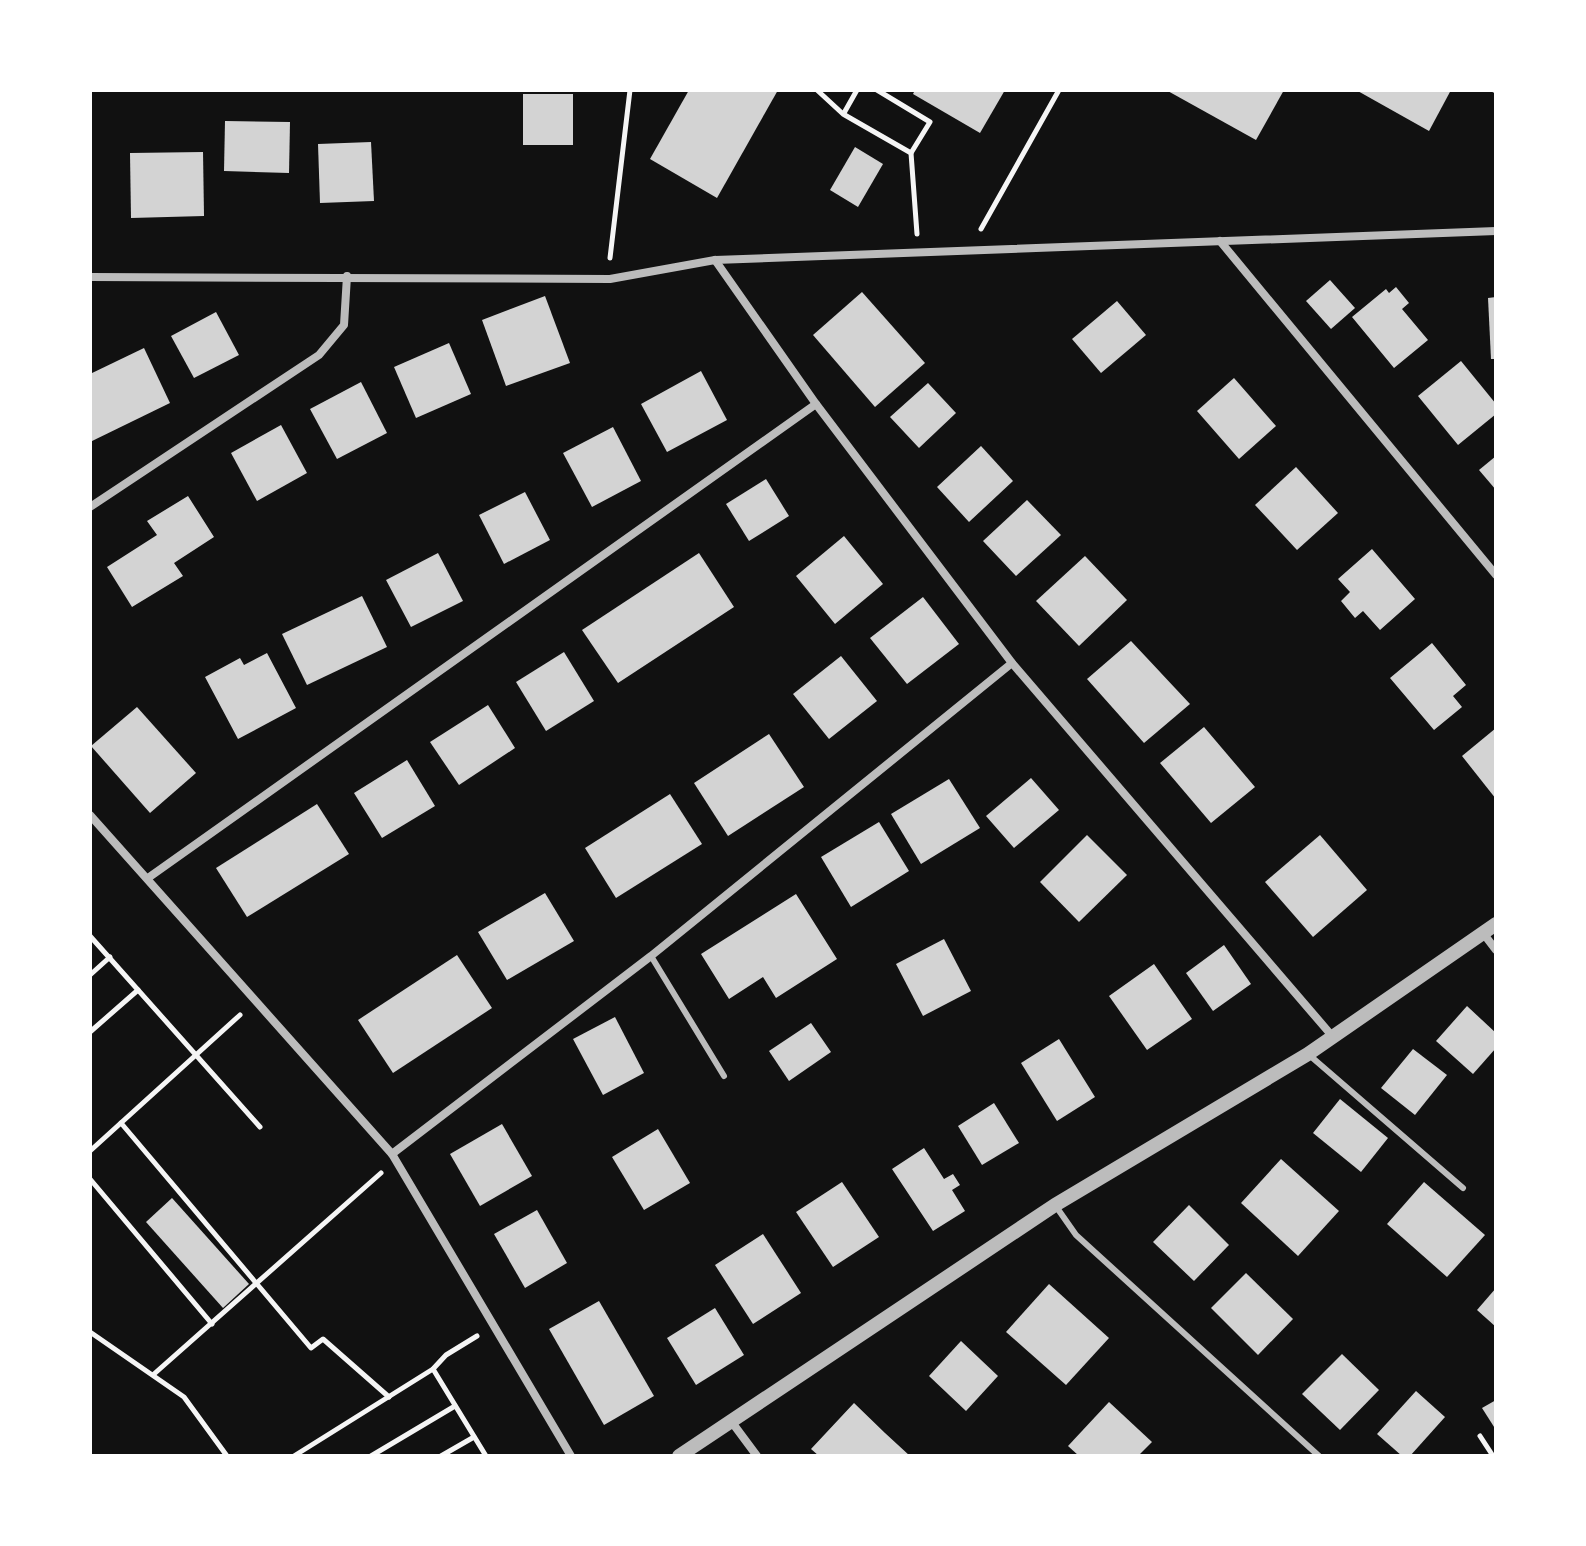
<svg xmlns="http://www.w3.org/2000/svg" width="1586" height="1546" viewBox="0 0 1586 1546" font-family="'Open Sans',sans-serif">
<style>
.building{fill:#d3d3d3}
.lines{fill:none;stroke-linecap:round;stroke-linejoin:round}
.path{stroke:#f5f5f5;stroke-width:5}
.service{stroke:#bcbcbc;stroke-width:6}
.minor{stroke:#bcbcbc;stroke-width:8}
.tertiary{stroke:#bcbcbc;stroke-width:14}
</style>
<rect width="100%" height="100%" fill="#111"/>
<!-- building -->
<g class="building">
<polygon points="689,90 778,90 717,198 650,159"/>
<polygon points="915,90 1005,90 980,133 913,94"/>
<polygon points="1166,90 1284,90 1256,140"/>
<polygon points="1356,90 1451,90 1429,131"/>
<rect x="523" y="94" width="50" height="51"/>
<polygon points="225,121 290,122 289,173 224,171"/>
<polygon points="371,142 374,201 320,203 318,144"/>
<polygon points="855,147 883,164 858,207 830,190"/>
<polygon points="203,152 204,216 131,218 130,153"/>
<polygon points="1330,280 1355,308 1331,329 1306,301"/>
<polygon points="1396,287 1409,303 1402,309 1428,340 1394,368 1352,317 1386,289 1389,293"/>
<polygon points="862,292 925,363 875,407 813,335"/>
<polygon points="545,296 570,363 506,386 482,320"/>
<polygon points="1496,297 1496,359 1491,359 1488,298"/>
<polygon points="1117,301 1146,335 1101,373 1072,339"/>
<polygon points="216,312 239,355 194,378 171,336"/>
<polygon points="449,343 471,394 416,418 394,367"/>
<polygon points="144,348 170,403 90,442 90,374"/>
<polygon points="1461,361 1496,404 1496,414 1458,445 1418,396"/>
<polygon points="701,371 727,420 667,452 641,404"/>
<polygon points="1234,378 1276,426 1239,459 1197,411"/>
<polygon points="361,382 387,433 337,459 310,409"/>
<polygon points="928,383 956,413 919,448 890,417"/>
<polygon points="281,425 307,473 257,501 231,453"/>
<polygon points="613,427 641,481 592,507 563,453"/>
<polygon points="981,446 1013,481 969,522 937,487"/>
<polygon points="1496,456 1496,490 1479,470"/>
<polygon points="1296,467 1338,513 1297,550 1255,505"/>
<polygon points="766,479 789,516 749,541 726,504"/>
<polygon points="525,492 550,540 504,564 479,515"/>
<polygon points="188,496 214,537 174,563 183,576 132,607 107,567 157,535 147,521"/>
<polygon points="1027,500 1061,535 1016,576 983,541"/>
<polygon points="844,536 883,584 835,624 796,576"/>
<polygon points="1372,549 1415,599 1380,630 1363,611 1355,618 1341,601 1350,592 1338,579"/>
<polygon points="438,553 463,601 411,627 386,580"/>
<polygon points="699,553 734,607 618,683 582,630"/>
<polygon points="1085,556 1127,600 1079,646 1036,601"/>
<polygon points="362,596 387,647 307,685 282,634"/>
<polygon points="923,597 959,644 907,684 870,638"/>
<polygon points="1131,641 1190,704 1144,743 1087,679"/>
<polygon points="1432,643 1466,685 1453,696 1462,707 1434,730 1390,678"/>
<polygon points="564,652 594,701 546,731 516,682"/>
<polygon points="267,653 296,708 238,739 205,677 240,658 244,665"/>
<polygon points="841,656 877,701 829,739 793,694"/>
<polygon points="488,705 515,748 459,785 430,742"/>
<polygon points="137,707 196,773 150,813 91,746"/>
<polygon points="1204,727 1255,787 1211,823 1160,763"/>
<polygon points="1496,728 1496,799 1462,756"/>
<polygon points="769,734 804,787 728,836 694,783"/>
<polygon points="407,760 435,806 382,838 354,793"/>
<polygon points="1031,778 1059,810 1014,848 986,816"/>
<polygon points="949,779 980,828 921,864 891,814"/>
<polygon points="670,794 702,844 616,898 585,848"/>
<polygon points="317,804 349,854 247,917 216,868"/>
<polygon points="879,822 909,871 851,907 821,857"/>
<polygon points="1087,835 1127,875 1079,922 1040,882"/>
<polygon points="1320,835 1367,890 1313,937 1265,882"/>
<polygon points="545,893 574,941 507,980 478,932"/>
<polygon points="796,894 837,959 776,998 763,977 729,999 701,954"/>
<polygon points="944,939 971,991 923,1016 896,964"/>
<polygon points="1224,945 1251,984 1213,1011 1186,973"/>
<polygon points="457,955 492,1008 393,1073 358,1020"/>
<polygon points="1154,964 1192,1019 1147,1050 1109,996"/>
<polygon points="1467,1006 1496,1033 1496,1048 1473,1074 1436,1041"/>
<polygon points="615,1017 644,1073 603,1095 573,1039"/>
<polygon points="811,1023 831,1052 789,1081 769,1051"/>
<polygon points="1059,1039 1095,1097 1057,1121 1021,1063"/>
<polygon points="1413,1049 1447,1075 1415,1115 1381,1088"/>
<polygon points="1340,1099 1388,1138 1361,1172 1313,1133"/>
<polygon points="994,1103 1019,1143 982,1165 958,1126"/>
<polygon points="502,1124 532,1176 480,1206 450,1154"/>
<polygon points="658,1129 690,1183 644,1210 612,1157"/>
<polygon points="924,1148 944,1179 953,1174 960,1185 952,1190 965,1211 933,1231 892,1169"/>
<polygon points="1281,1159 1339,1211 1298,1256 1241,1203"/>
<polygon points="842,1182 879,1237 833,1267 796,1212"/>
<polygon points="1424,1182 1485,1235 1447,1277 1387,1224"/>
<polygon points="172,1198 249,1284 223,1308 146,1222"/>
<polygon points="1189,1205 1229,1245 1194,1281 1153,1242"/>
<polygon points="537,1210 567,1263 525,1288 494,1234"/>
<polygon points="763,1234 801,1293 753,1324 715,1265"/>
<polygon points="1246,1273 1293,1319 1258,1355 1211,1308"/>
<polygon points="1049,1284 1109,1338 1066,1385 1006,1332"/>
<polygon points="1496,1288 1496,1327 1477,1310"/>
<polygon points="599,1301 654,1396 604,1425 549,1329"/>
<polygon points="715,1308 744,1355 696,1385 667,1338"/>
<polygon points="961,1341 998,1376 966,1411 929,1376"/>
<polygon points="1342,1354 1379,1390 1340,1430 1302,1394"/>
<polygon points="1416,1391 1445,1417 1410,1456 1402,1456 1377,1434"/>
<polygon points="1496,1400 1496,1430 1482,1408"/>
<polygon points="1109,1402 1152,1442 1138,1456 1079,1456 1068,1446"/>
<polygon points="854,1403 885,1433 910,1456 819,1456 811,1449"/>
</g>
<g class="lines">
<!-- path -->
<g class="path">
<polyline points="817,90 843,114 911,153 917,234"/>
<polyline points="877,90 930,122 911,153"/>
<polyline points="1494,90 1496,91"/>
<polyline points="844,113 857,90"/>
<polyline points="981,229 1059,90"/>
<polyline points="610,258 630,90"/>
<polyline points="90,936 260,1127"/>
<polyline points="90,975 110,957"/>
<polyline points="90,1032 138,990"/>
<polyline points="121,1123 311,1348 323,1339 389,1397"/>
<polyline points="90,1151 240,1015"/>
<polyline points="90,1179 212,1324"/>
<polyline points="90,1332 184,1397 227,1456"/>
<polyline points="433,1369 446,1355 477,1336"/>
<polyline points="154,1374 381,1173"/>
<polyline points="1480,1436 1493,1456"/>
<polyline points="294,1456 433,1369 486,1456"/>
<polyline points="371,1456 455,1406"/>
<polyline points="441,1456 474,1437"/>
</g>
<!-- service -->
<g class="service">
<polyline points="651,956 724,1076"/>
<polyline points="1308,1054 1463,1188"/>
<polyline points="1055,1205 1076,1235 1319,1456"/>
</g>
<!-- minor -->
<g class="minor">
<polyline points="1220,241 1496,575"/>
<polyline points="715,260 816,404 1012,663 1333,1037"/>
<polyline points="90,277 610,279 715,260 1496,231"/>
<polyline points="90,507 319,355 344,325 347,276"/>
<polyline points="90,815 392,1154 571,1456"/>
<polyline points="148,878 816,404"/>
<polyline points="1483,933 1496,950"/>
<polyline points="392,1154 651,956 1012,663"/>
<polyline points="731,1421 757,1456"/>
</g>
<!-- tertiary -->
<polyline class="tertiary" points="679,1456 1055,1205 1308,1054 1496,924"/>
</g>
<!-- border -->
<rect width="1586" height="1546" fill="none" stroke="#ffffff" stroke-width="184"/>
</svg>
